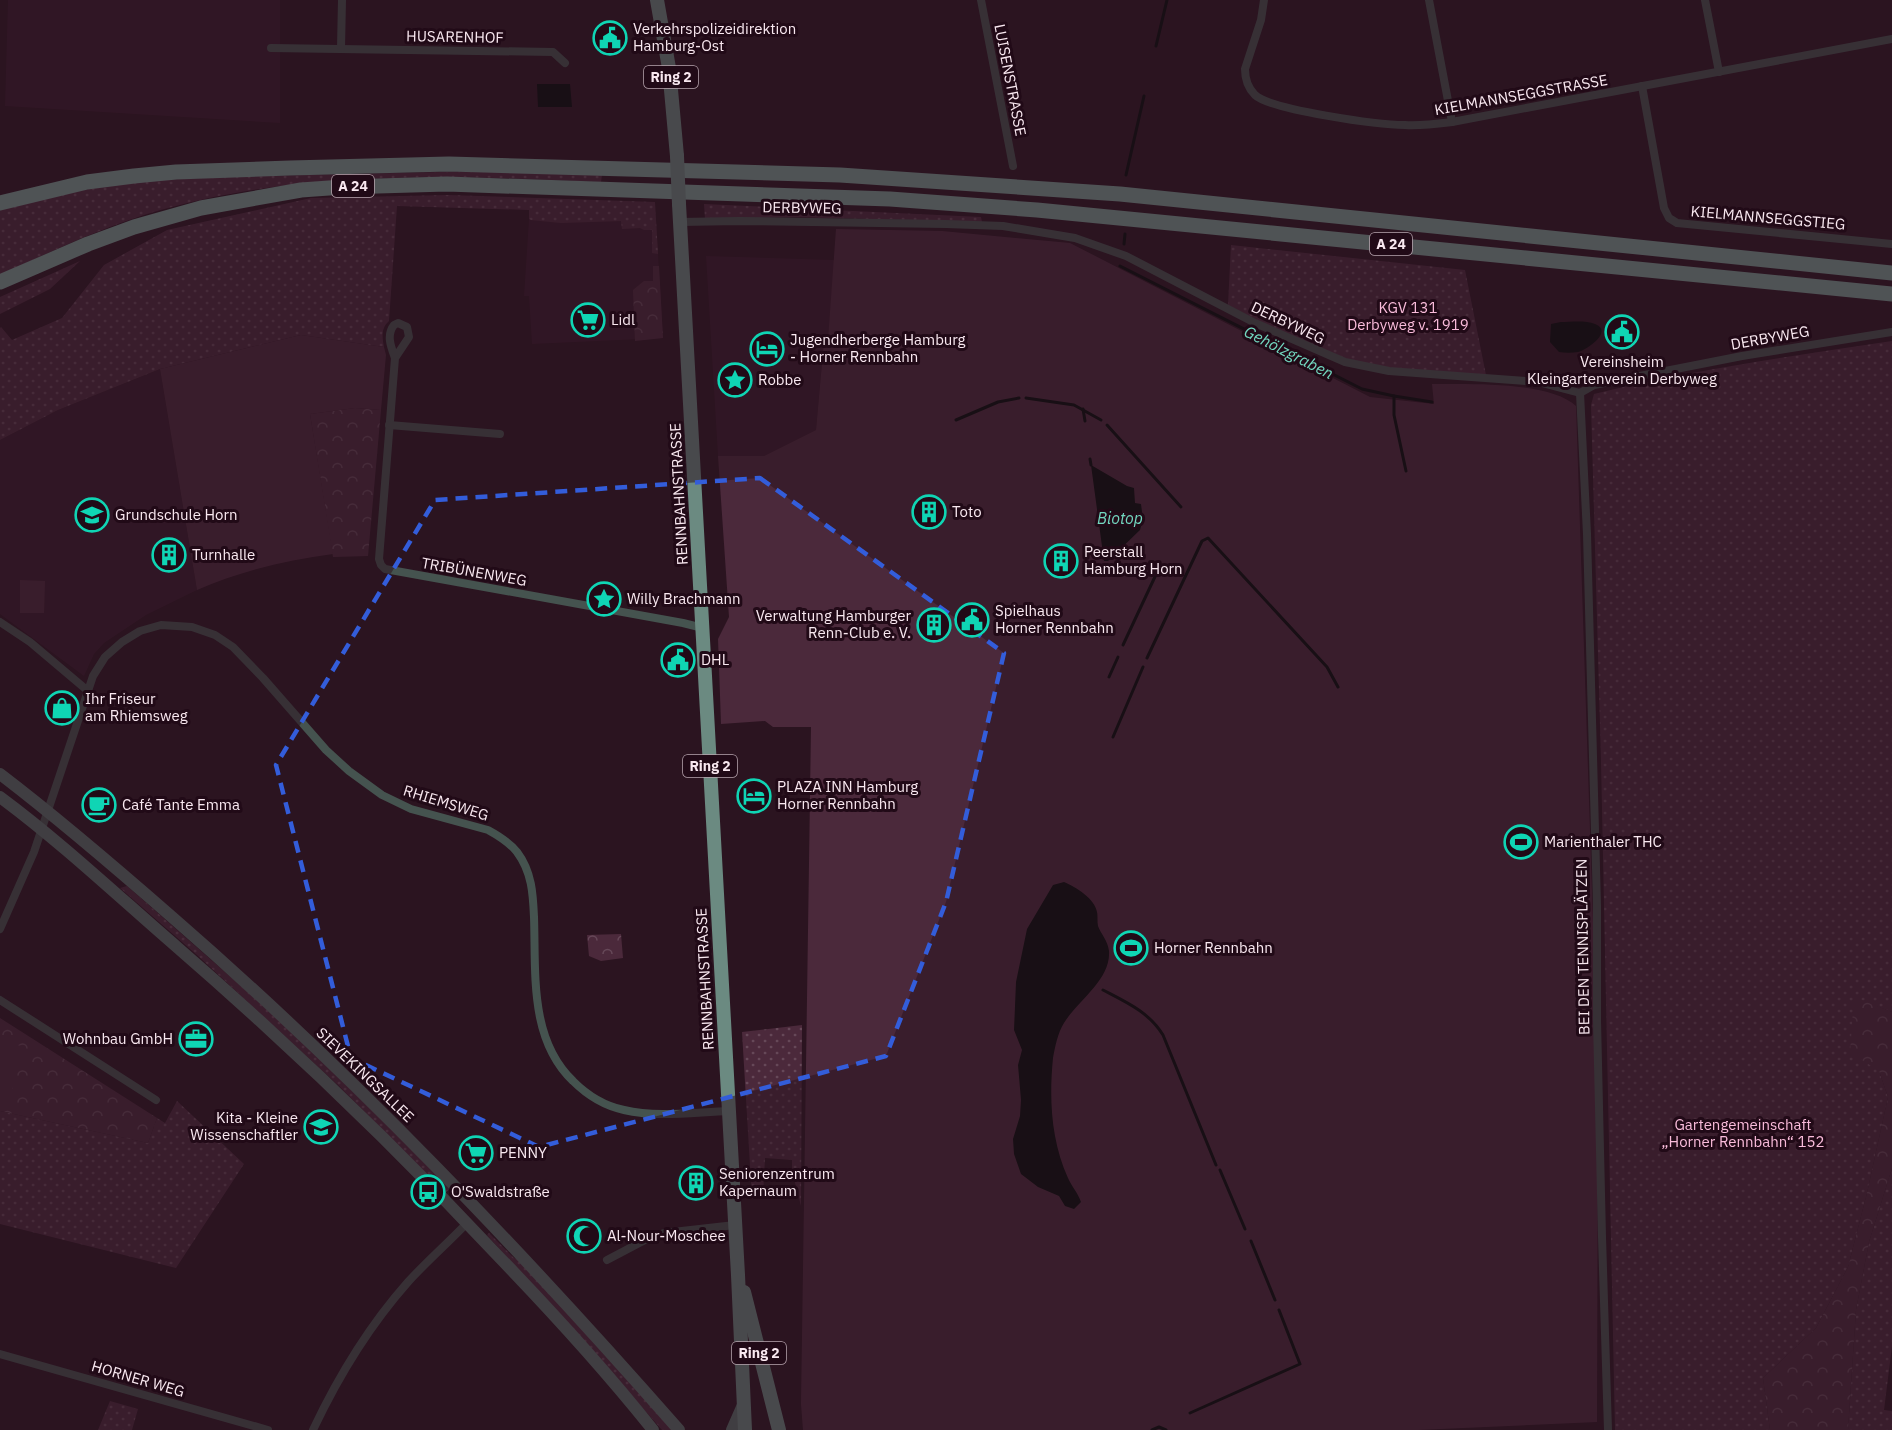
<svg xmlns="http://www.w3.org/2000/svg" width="1892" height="1430" viewBox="0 0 1892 1430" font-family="'IBM Plex Sans',sans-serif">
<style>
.built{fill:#371a2a}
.grass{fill:url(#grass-dots)}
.park{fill:url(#park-crowns)}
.pitch{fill:#4b293b}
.water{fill:#000b07}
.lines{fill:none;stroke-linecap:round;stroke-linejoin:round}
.stream{stroke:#000b07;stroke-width:3}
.minor{stroke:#45534f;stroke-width:8}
.secondary{stroke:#5a726b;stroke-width:12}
.primary{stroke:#6b8a81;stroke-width:14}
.motorway{stroke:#7a9f95;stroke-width:15}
.primary-bridge{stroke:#6b8a81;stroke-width:14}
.marked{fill:none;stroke:#335dda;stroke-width:4.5;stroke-dasharray:12 8;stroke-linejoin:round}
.labels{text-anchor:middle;stroke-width:6;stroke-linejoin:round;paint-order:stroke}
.shield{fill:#210a17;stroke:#b8a5af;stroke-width:1.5}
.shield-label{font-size:14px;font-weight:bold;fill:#f9e8f0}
.poi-label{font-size:15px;fill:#f9e8f0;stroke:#210a17;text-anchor:start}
.street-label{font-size:15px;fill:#f9e8f0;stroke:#210a17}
.park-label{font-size:15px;fill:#f9bbda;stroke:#210a17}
.water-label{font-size:16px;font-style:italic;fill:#73d8c0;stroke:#210a17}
</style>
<defs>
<pattern id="grass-dots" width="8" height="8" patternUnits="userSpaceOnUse" patternTransform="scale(1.5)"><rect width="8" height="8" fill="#4b293b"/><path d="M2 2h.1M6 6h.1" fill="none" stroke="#664858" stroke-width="1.8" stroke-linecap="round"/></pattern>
<pattern id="park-crowns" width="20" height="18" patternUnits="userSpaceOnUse" patternTransform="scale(1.5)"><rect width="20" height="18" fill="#4b293b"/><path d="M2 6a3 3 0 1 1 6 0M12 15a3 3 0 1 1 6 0" fill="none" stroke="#664858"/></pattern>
</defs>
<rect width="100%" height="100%" fill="#2b1420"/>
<!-- built -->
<g class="built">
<polygon points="8,0 280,0 280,123 5,106"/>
<polygon points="529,219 656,220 663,338 532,344 529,296 524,296"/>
<polygon points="706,256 835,260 828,340 824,341 816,430 764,456 718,456"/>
<polygon points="160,369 197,590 146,615 104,643 94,654 84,676 0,614 0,440 58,410"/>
</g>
<!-- grass -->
<g class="grass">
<path d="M487,171L602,175L601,182C449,175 294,169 147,214C96,230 48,253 0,275V210L83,190L140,181L226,177Z"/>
<path d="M448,195L655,202L658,254L652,253V230H644L640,228L622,229L621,221L561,223L531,220L529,219V210L397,206L389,321C381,328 382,337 384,347L301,335L160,369L58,410L0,440V328L1,327L12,340L62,318L104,265L167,230L311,198Z"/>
<polygon points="704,204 981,217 982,222 796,217 705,219"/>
<path d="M1231,245L1465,270L1486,375C1438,374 1381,372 1336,355C1299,341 1263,323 1228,305Z"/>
<polygon points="80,261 50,289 0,314 0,297"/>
<path d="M1892,341V1012L1854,998V1013L1879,1071L1888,1097L1867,1193L1848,1267L1816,1328L1763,1378L1770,1430H1615L1601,761L1591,405L1594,394C1692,370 1792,356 1892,341Z"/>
<polygon points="127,886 251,995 340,1077 451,1188 445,1193 339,1086 197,955 120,888"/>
<polygon points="802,1025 801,1206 792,1171 792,1160 765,1158 763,1195 752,1199 742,1032"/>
<polygon points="177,1101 244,1164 176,1268 0,1224 0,1111 148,1143 157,1118 165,1123"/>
<polygon points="1892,1168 1892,1346 1884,1410 1892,1411 1892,1430 1848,1430 1856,1310 1869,1242"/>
<polygon points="489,1233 514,1258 523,1261 673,1430 662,1430 596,1355 487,1235"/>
<polygon points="110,1401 138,1409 132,1430 98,1430"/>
</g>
<!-- park -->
<g class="park">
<polygon points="653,266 659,266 663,338 635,341 633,290 644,281 653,281"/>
<polygon points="355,408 381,410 368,556 333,557 310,414"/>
<polygon points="621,934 623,958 601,961 589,956 587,935"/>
<polygon points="1854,997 1892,1012 1892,1168 1869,1242 1856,1310 1848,1430 1770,1430 1763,1378 1816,1328 1848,1267 1867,1193 1888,1097 1879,1071 1850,1052"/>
<polygon points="0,1018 157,1118 148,1143 0,1111"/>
</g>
<!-- pitch -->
<g class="pitch">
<path d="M836,229L942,231L1070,243L1370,397L1434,404L1432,384C1468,384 1550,381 1576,406L1598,1074L1597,1422L1418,1430H803L801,1404L811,727H773L765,721L721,724L718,639L729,617L718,456H764L816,430L824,341L828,340Z"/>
<path d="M301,335L384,347L386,355L381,410L355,408L310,414L333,554C286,560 240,571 197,590L160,369Z"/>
<polygon points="20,580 45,581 44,613 20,613"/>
<polygon points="0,1041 21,1046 10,1102 0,1100"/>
</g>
<!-- water -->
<g class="water">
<polygon points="537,84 570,84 572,107 538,107"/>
<path d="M1561,322C1571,322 1585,320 1595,324C1614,331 1587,350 1578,352C1572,353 1565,353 1559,352L1550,342L1551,324Z"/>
<polygon points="1091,465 1127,486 1134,488 1135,503 1141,504 1143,519 1140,530 1108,561 1104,561"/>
<path d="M1064,882C1076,887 1095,899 1097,912C1098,916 1097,921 1098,926C1101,934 1108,941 1109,951C1111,980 1078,1000 1064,1023C1058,1032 1055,1047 1053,1058C1049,1099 1051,1140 1068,1178C1072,1187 1078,1193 1081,1202L1074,1209L1065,1206L1059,1196L1038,1187L1021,1174L1014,1154L1013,1139L1020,1116L1021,1100L1018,1065L1022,1050L1014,1030L1016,982L1027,929L1053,885Z"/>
</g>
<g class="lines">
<!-- stream -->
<g class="stream">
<polyline points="1156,46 1167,0"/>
<polyline points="1126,175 1144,96"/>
<polyline points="1124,244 1125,234"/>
<polyline points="1120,266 1362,389 1394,396 1394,415 1406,471"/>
<polyline points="1394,396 1432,402"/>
<polyline points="1026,398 1074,405 1101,420"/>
<polyline points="1083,409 1085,421"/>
<polyline points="956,420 998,402 1019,398"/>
<polyline points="1107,425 1181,507"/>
<polyline points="1090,459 1091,465"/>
<polyline points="1123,645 1160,566 1153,562"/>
<polyline points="1147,658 1202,541 1208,538 1327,667 1338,687"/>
<polyline points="1109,677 1118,657"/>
<polyline points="1113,737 1143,667"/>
<path d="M1103,990C1126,1002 1149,1012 1163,1035L1216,1165"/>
<polyline points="1220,1170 1245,1229"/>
<polyline points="1251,1241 1275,1300"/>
<polyline points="1190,1413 1300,1364 1279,1310"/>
<polyline points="1152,1430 1159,1427 1166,1430"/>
</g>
<!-- minor -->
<g class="minor">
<polyline points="981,0 1013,166"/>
<path d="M1264,0L1261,20L1245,69C1245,79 1248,88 1255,95C1271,110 1379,125 1405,125C1421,126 1436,124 1452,122L1892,39"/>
<polyline points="1429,0 1452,122"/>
<polyline points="1705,0 1719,72"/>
<polyline points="271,48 553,52 565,63"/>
<polyline points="341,48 342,0"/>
<polyline points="1642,86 1664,208 1669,218 1677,223 1892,244"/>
<polyline points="680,222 739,221 946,224 1003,226 1075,238 1126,256 1255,323 1345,362 1389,371 1538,382 1580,393 1594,385 1742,356 1892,332"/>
<path d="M395,358C391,347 386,335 394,325L398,323L407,327L409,337L395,358L379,559L381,565L385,569L683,623L703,628"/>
<polyline points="1580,393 1587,534 1597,905 1597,1020 1602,1237 1608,1430"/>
<polyline points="389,425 500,434"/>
<polyline points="0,622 30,642 88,691"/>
<path d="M0,929L34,852L93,676L105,657L122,642L140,631L161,625L192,627L215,635L233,647L263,678L326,750L349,771L382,795L411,809L488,830C499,836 509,842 517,852C532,872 533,894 534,917C536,973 529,1039 573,1081C587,1095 605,1106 624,1110C658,1118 695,1112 729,1111"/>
<polyline points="0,1000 156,1100"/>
<polyline points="607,1260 645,1240 664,1233 735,1225"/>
<polyline points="0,1354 268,1430"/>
<path d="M313,1430C338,1377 369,1326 408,1282C427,1261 448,1243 467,1223"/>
</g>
<!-- secondary -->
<g class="secondary">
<path d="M0,774C59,819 116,868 172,917C354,1075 520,1249 679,1430"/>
<path d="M0,797C62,843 119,897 178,948C291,1046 399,1150 501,1259C554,1314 605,1370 653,1430"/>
<polyline points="732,1430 743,1405"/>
</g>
<!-- primary -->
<g class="primary">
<polyline points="657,0 669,68 677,156"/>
<polyline points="679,204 738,1275 745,1430"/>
<polyline points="744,1292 779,1430"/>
</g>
<!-- motorway -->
<g class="motorway">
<polyline points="0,203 87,182 134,176 176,172 290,168 449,164 840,175 1120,194 1892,273"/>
<polyline points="0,282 88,244 134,227 201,208 301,190 343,187 447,184 890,199 1037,210 1892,294"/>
</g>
<!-- primary-bridge -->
<polyline class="primary-bridge" points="677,156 679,204"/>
</g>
<!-- marked area -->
<path d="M0 0H1892V1430H0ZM760,478L1004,653L946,902L886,1056L539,1147L351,1058L276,765L435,500Z" fill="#2b1420" fill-opacity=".55" fill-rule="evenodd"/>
<path class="marked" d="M760,478L1004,653L946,902L886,1056L539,1147L351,1058L276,765L435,500Z"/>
<!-- icons -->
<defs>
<g id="civic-ring" transform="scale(1.725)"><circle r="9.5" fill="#210a17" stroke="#0fd5b4" stroke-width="1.5"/><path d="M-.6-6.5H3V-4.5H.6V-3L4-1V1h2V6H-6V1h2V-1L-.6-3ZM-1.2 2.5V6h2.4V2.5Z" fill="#0fd5b4"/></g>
<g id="supermarket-ring" transform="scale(1.725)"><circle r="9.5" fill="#210a17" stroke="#0fd5b4" stroke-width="1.5"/><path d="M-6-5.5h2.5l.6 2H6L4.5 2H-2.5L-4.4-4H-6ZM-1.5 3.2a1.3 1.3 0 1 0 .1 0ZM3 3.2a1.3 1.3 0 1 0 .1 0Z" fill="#0fd5b4"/></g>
<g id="hotel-ring" transform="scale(1.725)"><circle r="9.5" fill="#210a17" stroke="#0fd5b4" stroke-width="1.5"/><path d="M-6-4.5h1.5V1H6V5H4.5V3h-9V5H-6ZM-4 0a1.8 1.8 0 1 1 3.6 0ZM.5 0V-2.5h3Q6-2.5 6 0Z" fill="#0fd5b4"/></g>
<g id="sight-ring" transform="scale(1.725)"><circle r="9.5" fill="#210a17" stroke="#0fd5b4" stroke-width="1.5"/><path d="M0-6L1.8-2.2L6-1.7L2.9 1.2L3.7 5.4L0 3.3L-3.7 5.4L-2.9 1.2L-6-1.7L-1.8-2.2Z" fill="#0fd5b4"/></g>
<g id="building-ring" transform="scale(1.725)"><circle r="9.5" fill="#210a17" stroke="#0fd5b4" stroke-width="1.5"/><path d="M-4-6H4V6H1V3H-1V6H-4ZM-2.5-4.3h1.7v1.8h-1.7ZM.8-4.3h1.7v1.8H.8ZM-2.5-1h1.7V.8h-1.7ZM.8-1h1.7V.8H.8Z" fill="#0fd5b4"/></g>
<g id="school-ring" transform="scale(1.725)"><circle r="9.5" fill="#210a17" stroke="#0fd5b4" stroke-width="1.5"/><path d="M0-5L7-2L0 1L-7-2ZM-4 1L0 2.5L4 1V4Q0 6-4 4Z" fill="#0fd5b4"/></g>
<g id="shop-ring" transform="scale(1.725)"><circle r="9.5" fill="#210a17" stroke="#0fd5b4" stroke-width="1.5"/><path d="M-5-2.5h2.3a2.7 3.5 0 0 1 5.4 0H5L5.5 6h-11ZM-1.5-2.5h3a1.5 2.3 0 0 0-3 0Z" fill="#0fd5b4"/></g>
<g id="cafe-ring" transform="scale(1.725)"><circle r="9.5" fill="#210a17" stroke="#0fd5b4" stroke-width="1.5"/><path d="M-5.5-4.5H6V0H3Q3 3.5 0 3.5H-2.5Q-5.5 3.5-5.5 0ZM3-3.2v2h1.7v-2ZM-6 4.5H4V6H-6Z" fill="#0fd5b4"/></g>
<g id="stadium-ring" transform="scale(1.725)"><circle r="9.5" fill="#210a17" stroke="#0fd5b4" stroke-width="1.5"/><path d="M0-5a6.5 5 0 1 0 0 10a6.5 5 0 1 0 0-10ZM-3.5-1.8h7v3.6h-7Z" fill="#0fd5b4"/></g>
<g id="office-ring" transform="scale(1.725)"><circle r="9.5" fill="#210a17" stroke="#0fd5b4" stroke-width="1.5"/><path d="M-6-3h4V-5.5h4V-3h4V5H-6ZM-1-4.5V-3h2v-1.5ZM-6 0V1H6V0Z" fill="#0fd5b4"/></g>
<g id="bus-ring" transform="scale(1.725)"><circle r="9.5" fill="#210a17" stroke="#0fd5b4" stroke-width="1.5"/><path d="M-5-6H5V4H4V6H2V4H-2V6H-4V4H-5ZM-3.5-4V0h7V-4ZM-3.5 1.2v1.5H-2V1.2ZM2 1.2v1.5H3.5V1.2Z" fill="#0fd5b4"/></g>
<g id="mosque-ring" transform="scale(1.725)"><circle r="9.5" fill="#210a17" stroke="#0fd5b4" stroke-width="1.5"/><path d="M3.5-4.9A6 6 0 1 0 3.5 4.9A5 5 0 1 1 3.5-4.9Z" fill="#0fd5b4"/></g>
</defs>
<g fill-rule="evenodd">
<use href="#civic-ring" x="610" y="38"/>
<use href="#supermarket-ring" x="588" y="320"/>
<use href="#civic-ring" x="1622" y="332"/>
<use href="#hotel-ring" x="767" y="349"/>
<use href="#sight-ring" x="735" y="380"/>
<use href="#building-ring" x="929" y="512"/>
<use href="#school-ring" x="92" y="515"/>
<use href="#building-ring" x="169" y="555"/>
<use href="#building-ring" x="1061" y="561"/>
<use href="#sight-ring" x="604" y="599"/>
<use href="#civic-ring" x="972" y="620"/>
<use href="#building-ring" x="934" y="625"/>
<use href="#civic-ring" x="678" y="660"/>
<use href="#shop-ring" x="62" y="708"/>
<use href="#hotel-ring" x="754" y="796"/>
<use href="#cafe-ring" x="99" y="805"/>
<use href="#stadium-ring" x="1521" y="842"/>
<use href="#stadium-ring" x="1131" y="948"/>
<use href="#office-ring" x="196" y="1039"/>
<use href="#school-ring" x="321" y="1127"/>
<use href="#supermarket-ring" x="476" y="1153"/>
<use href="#building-ring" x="696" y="1183"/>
<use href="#bus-ring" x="428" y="1192"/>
<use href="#mosque-ring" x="584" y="1236"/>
</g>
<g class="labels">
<!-- shield labels -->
<g class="shield">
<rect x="644" y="66" width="54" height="22" rx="4.5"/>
<rect x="332" y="175" width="42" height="22" rx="4.5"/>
<rect x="1370" y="233" width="42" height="22" rx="4.5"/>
<rect x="683" y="755" width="54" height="22" rx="4.5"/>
<rect x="732" y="1342" width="54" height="22" rx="4.5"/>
</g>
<g class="shield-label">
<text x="671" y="82">Ring 2</text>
<text x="353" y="191">A 24</text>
<text x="1391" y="249">A 24</text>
<text x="710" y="771">Ring 2</text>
<text x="759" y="1358">Ring 2</text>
</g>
<!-- poi labels -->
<g class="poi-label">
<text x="633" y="34">Verkehrspolizeidirektion<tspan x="633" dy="17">Hamburg-Ost</tspan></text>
<text x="611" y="325">Lidl</text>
<text x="790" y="345">Jugendherberge Hamburg<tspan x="790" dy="17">- Horner Rennbahn</tspan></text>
<text x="1622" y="367" text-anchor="middle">Vereinsheim<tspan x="1622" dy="17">Kleingartenverein Derbyweg</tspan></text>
<text x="758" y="385">Robbe</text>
<text x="952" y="517">Toto</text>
<text x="115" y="520">Grundschule Horn</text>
<text x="1084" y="557">Peerstall<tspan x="1084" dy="17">Hamburg Horn</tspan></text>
<text x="192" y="560">Turnhalle</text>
<text x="627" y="604">Willy Brachmann</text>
<text x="995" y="616">Spielhaus<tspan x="995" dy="17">Horner Rennbahn</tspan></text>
<text x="911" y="621" text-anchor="end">Verwaltung Hamburger<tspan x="911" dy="17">Renn-Club e. V.</tspan></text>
<text x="701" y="665">DHL</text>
<text x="85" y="704">Ihr Friseur<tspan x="85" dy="17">am Rhiemsweg</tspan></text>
<text x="777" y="792">PLAZA INN Hamburg<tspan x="777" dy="17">Horner Rennbahn</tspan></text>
<text x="122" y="810">Café Tante Emma</text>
<text x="1544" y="847">Marienthaler THC</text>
<text x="1154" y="953">Horner Rennbahn</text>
<text x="173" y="1044" text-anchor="end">Wohnbau GmbH</text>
<text x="298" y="1123" text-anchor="end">Kita - Kleine<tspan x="298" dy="17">Wissenschaftler</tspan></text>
<text x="499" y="1158">PENNY</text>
<text x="719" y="1179">Seniorenzentrum<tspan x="719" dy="17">Kapernaum</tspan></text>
<text x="451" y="1197">O'Swaldstraße</text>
<text x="607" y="1241">Al-Nour-Moschee</text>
</g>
<!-- street labels -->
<g class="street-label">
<text transform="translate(455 37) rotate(1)" y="5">HUSARENHOF</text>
<text transform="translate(1010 80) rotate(79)" y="5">LUISENSTRASSE</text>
<text transform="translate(1521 95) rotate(-10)" y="5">KIELMANNSEGGSTRASSE</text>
<text transform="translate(802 208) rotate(1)" y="5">DERBYWEG</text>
<text transform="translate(1768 218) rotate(5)" y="5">KIELMANNSEGGSTIEG</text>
<text transform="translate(1288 323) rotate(25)" y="5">DERBYWEG</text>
<text transform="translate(1770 338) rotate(-10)" y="5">DERBYWEG</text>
<text transform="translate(679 494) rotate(-93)" y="5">RENNBAHNSTRASSE</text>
<text transform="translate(474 572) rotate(10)" y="5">TRIBÜNENWEG</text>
<text transform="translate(446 803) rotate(17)" y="5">RHIEMSWEG</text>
<text transform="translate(1583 947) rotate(-91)" y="5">BEI DEN TENNISPLÄTZEN</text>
<text transform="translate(705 979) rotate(-93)" y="5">RENNBAHNSTRASSE</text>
<text transform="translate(365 1075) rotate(44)" y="5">SIEVEKINGSALLEE</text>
<text transform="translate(138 1379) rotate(16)" y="5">HORNER WEG</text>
</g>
<!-- park labels -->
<g class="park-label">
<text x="1408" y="313">KGV 131<tspan x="1408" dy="17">Derbyweg v. 1919</tspan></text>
<text x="1743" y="1130">Gartengemeinschaft<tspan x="1743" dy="17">„Horner Rennbahn“ 152</tspan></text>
</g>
<!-- water labels -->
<g class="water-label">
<text transform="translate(1289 352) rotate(27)" y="6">Gehölzgraben</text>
<text x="1120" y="524">Biotop</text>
</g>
</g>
</svg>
